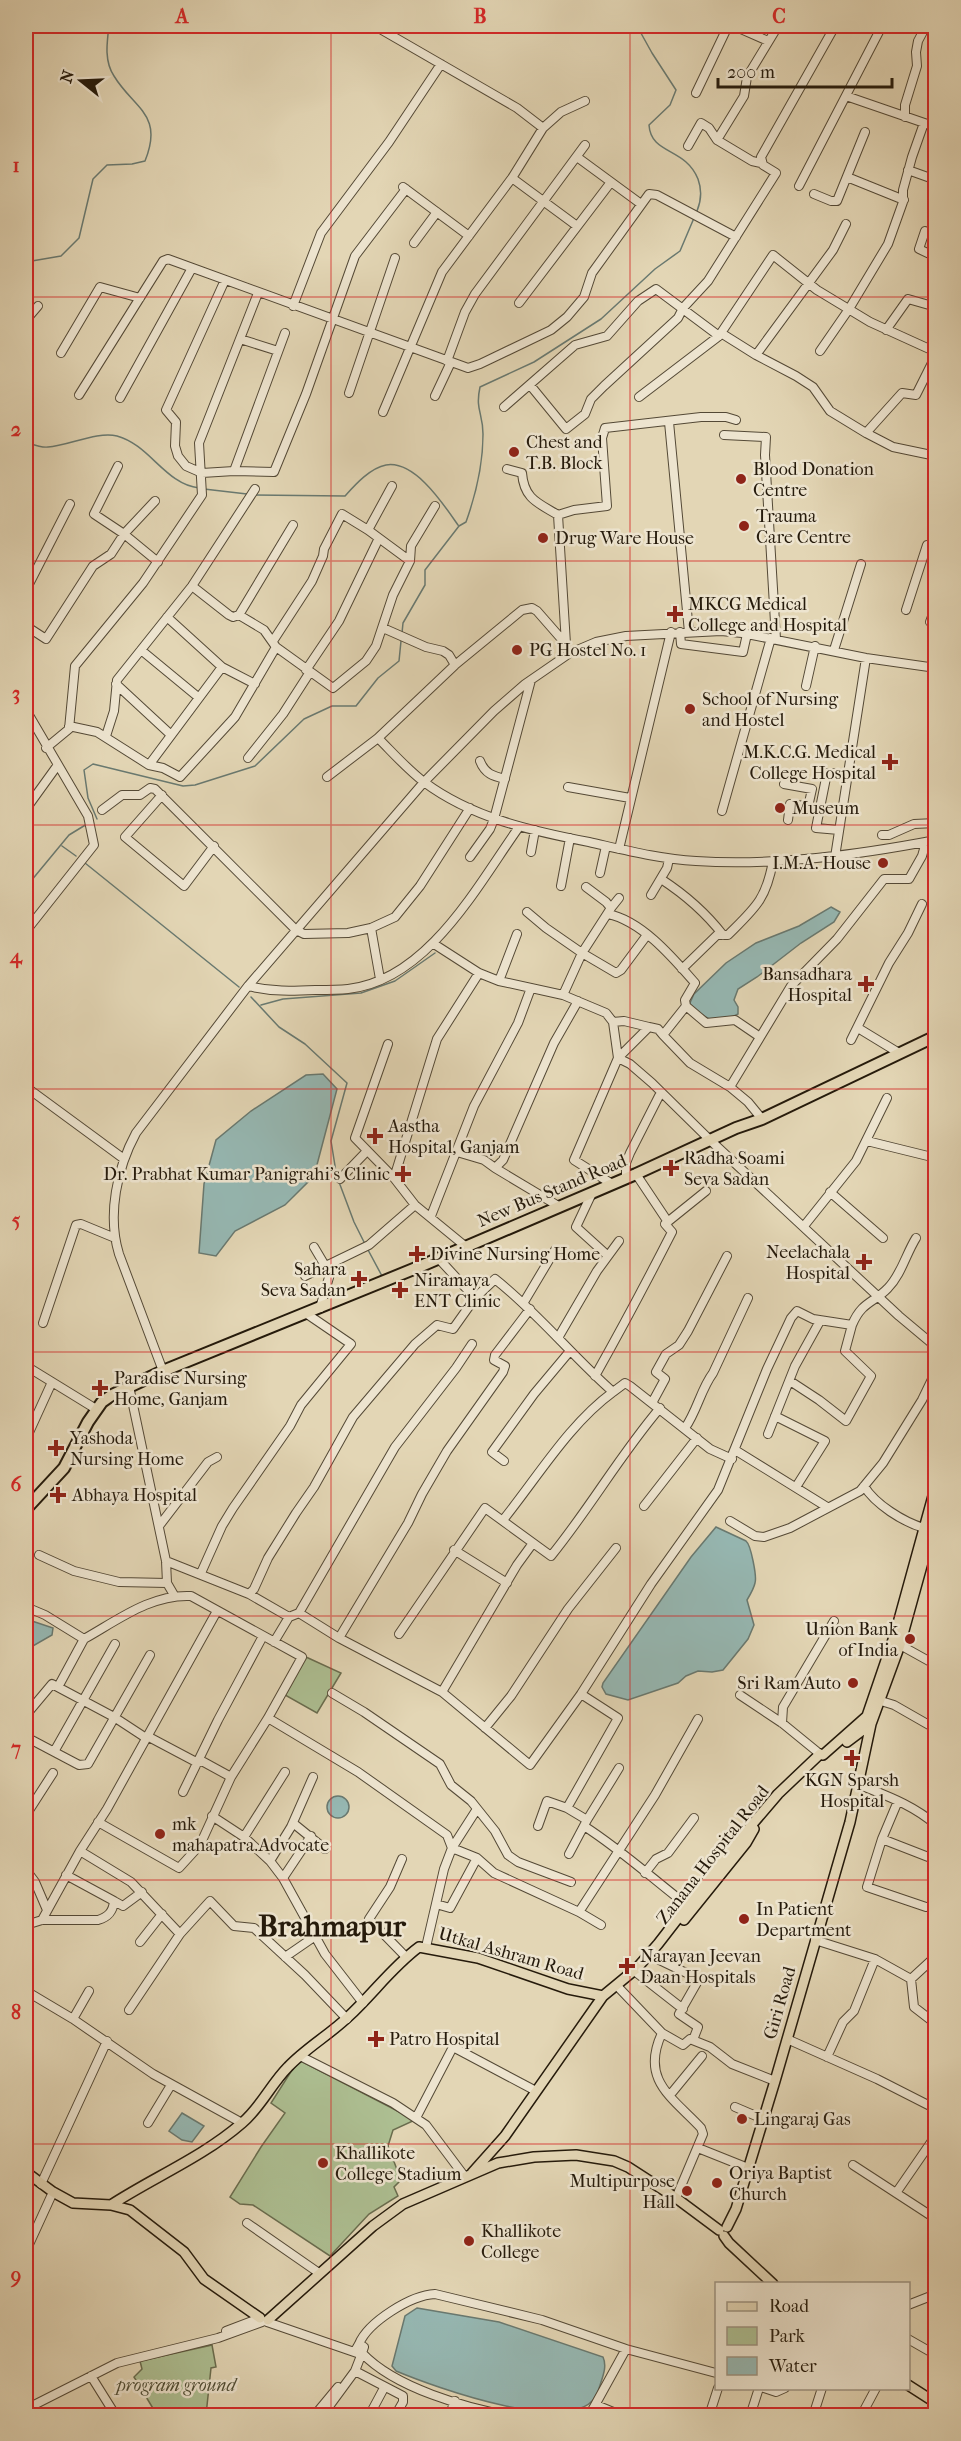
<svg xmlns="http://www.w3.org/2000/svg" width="961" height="2441" font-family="'IM FELL French Canon',serif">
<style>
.green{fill:#adbf92;stroke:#696c4e;stroke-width:1.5}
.water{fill:#96b8b3;stroke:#697970;stroke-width:1.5}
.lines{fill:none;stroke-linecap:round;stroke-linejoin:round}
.stream{stroke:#697970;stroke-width:1.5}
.minor-casing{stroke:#544936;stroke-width:10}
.major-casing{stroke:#251a0b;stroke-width:12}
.highway-casing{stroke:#251a0b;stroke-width:14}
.minor{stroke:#ede4cf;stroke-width:8}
.major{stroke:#e3d6b5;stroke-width:9}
.highway{stroke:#e3d6b5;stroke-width:10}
.grid{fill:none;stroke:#d62828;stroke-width:1.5;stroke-opacity:0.55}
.poi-dot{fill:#8f2418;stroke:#ede4cf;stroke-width:2}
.labels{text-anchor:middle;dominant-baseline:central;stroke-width:5;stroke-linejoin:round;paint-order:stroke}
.poi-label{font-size:18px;fill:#251a0b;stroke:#ede4cf;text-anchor:start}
.street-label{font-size:18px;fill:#251a0b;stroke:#ede4cf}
.park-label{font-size:18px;font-style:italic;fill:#4e4c34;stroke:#ede4cf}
.town-label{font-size:30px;font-weight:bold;fill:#251a0b;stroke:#ede4cf}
.neatline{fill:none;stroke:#d62828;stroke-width:2}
.grid-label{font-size:20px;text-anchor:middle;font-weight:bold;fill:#d62828}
</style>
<rect width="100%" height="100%" fill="#e3d6b5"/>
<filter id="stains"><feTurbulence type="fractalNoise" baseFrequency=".00333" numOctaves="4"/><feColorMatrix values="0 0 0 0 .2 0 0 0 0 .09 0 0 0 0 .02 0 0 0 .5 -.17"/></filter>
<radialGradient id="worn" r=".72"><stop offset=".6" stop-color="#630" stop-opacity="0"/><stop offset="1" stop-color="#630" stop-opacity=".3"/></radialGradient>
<path class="green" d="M306,1657L341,1673L317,1713L285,1695Z
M301,2061L415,2120L393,2130L388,2146L401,2180L394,2187L398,2196L369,2214L330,2256L253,2205L240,2204L230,2197L261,2147L285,2113L271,2103L292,2070Z
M212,2345L216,2367L211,2368L206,2415H157L134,2377L142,2369L140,2361Z"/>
<path class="water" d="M831,907L840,912L834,922L801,943L757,977L738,989L734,1000L738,1007V1014C715,1027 708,1020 689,1005L694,994L726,963L756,943L799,926Z
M323,1074L337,1089L314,1176L285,1205L235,1231L216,1256L199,1253L204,1184L216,1140L251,1111L306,1075Z
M716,1527L746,1541C751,1545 757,1577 755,1583C754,1588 750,1595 747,1600L754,1625L748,1639L723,1670L712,1672L698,1671L686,1676L678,1683L628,1700L606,1694L602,1687L603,1683L691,1557Z
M26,1619L53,1628L52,1635L26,1650Z
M327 1807a11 11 0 1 1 22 0a11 11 0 1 1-22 0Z
M182,2113L204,2126L192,2142L182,2140L169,2131Z
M417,2308L499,2322L603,2357C608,2368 601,2380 598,2392C580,2441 432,2386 396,2371L392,2366L405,2316Z"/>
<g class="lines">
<path class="stream" d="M637,26L652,53L676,90L670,105L649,125C651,155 685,147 698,179C702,190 702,199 697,211
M26,262L61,256L79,238L93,179L107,165L132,164L145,161C164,114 134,109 114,76C104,61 107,42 109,26
M26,442C32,444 41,448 48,447C68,446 97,431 117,436C150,445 165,484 199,488
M204,489L247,494
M254,495L345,496C355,485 370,468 386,465C415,460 444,505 458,525
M402,633L403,623L425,585V570L459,526L466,522C476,494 483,464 483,434C483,413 475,410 480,387L534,362L601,319L655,269L680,251L694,218
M97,819L88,798L84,770L93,764L183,786L195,785L255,766L304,719L332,706H356L378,678L399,661L401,641
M62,846L76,856
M85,863L239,987
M26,887L69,835L87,824
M251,997L279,1027L305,1044L347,1083L331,1141L337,1178
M261,1005L283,999L361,993L395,981L435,953
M339,1182L354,1222L365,1244
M367,1248L382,1276"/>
<g class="minor-casing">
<path id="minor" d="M375,26L517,108L543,128
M734,26L768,41
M696,93L728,26
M846,96L936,127
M905,117V105L917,66L916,52L918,41L926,26
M688,146L701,123L709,128L717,140
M577,157L641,204
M761,163L752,161L717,140L744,96L747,77L778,26
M908,170L936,180
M847,177L904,200
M512,178L577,226
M799,186L882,26
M403,187L469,236
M814,194L831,201H837L865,132
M925,231L919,249L936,257
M414,243L437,212
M225,280L166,410L176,422L175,446L178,456L186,466L202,473L234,471L274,472L306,394L355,256L406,189
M519,303L611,182
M293,306L321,233L389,142L441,64
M26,320L38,306
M886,330L908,299L936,307
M721,333L756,355L796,376L813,387L830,411L866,433L893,447L936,456
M240,339L278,351
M820,351L849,309L888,244L903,202V190L912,157L924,123
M61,353L100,287L140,298
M756,355L833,250L846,224
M447,361L465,312L475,294L585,145
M530,385L566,429L585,414L591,399L604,386L678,318L683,308L708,281L776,173L763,165L761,157L835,26
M349,393L395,258
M79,395L163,261L168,259L468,368L480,364L551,330L567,317L584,297L592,273L649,194L657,195L736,237
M435,396L451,362
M639,397L719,336L773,255L817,290L870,322L936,352
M120,398L192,268
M504,407L575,345L607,336L638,301L656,289L719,336
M383,412L442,272L512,178L543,128L561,112L585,101
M669,422L689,632
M866,433L902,393L916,395L936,355
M724,435L766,437L765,455L776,639
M118,466L94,514L124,534L158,562
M507,469L522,473C524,499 538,503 558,515L566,644
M234,471L285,333
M558,515L574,510L607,506L602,438L605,428L701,417H726L736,420
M368,530L392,486
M192,586L229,615L233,617L239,615L293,525
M26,590L70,504
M906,610L927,545L936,548
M239,615L264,630L276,647L333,688L366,661L376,646L393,595L410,561L411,546L435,506
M167,617L222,667L255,684
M930,622L936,606
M26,626L46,639L93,566L111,554L124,534L155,501
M383,628L426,647L443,651L449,655L455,665
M680,632L681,644L743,652L747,634
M273,641L312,581L323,556L324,549L342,514L368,530L410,561
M565,643L537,611L532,608L522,610L455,665L378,738C393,753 407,769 424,782C472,818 532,831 589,842C625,850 660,859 696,861C776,866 857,855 936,840
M141,650L198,697
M834,650L861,564
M306,670L339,621L379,538
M116,684L170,734
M806,686L815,646
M26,710L88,816L94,845L26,931
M69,726L97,732L149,765L163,768L180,777L235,717L276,647
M106,736L114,711L117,680L192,586L255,489
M46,748L69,729L75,666L143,583L202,495L199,443L258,293
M248,758L283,714L310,672
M480,761C485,774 493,776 505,779
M149,765L222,667
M327,777L378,738
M784,784L812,789L808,807
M568,787L630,798
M162,795L125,837L184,886L214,846
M26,809L57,766
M102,810L122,795H140L150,788L155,789L296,930L304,934L348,933L371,928L395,917L420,886L470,808
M722,811L771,638
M788,820L790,804L819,808
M839,830L816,828L827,773L849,774
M882,835H889L914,824L936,823
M619,849L671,632
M531,852L535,830
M470,857L490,829L494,819L531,680
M835,857L866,658
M600,873L606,846
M661,879C684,894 706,913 723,935
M561,886L570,838
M586,887L606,902L611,908L582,953L616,973L621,970L647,935
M651,895L667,868L669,859
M611,908L619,898
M527,912L546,928L582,953L563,995L606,1013L613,1022L618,1058L630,1064L652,1083L711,1141L899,1316L936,1347
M608,914C642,921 673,958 695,983L685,1000L686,1006
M371,928L380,979
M434,944L479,973L499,981L563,995
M682,969L717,935H728C755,908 766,900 773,861
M499,981L517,934
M248,986C271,992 293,991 316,990C327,990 338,990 348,989C428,980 477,886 519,827
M613,1022L624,1021L649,1027
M858,1028L899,1053
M663,1035L690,1063L730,1087
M851,1040L889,963L908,933L922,904
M388,1044L355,1138L394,1178L415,1205L465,1246
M26,1087L124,1159
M762,1119L748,1102L730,1087L791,986L837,939L884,879H909L922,856L926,842
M867,1141L936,1158
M457,1152L484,1160L495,1168
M636,1174L668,1222
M626,1177V1163L630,1153L659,1096L662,1093
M394,1178L437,1039L479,973
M340,1179L367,1151
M612,1184L574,1160L618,1058L649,1027L658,1029L663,1035L686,1006L706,1023L735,1020L760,1037
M830,1192L883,1238
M592,1193L576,1227L608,1256
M560,1207L495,1168L503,1160L554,1043L578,1001
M431,1216L474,1106L518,1023L531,988
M804,1226L856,1161L887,1098
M314,1247L330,1274L320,1308
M439,1259L475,1298L495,1279C538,1313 572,1356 613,1392L625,1383L630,1386L710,1449L732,1459
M305,1276L369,1245L415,1205
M524,1302L555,1250
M43,1323L76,1225L81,1224L115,1238
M558,1338L597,1271L619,1241
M26,1366L96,1409
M163,1371L119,1254C107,1215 117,1168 136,1133L248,986L424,782L494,711L525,684L570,653L596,642L626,636L721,631L742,633L866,658L936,668
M595,1376C622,1328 647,1281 672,1232L665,1224L706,1191
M790,1381L819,1400L846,1421L871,1376L845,1351L852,1325
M129,1386L166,1561L167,1583L174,1595
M652,1403L665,1379L656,1372L666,1354L679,1345L688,1331L727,1256
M775,1416L825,1441L796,1487
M685,1428C697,1411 701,1389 713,1373L748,1298
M768,1434L795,1366L820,1321
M26,1439L52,1382
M735,1450L827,1507
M504,1461L492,1452L534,1394L570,1351
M864,1486C875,1504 903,1522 924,1528
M644,1506L697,1438
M503,1520C537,1478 569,1424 613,1392
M730,1521L755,1536L764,1537L790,1528L860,1491L883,1463L922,1400L936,1371
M159,1526L208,1462L217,1457
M454,1550L507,1583
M39,1555L74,1571L119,1582L167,1583
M166,1561L249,1594L289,1617
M201,1573L222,1526L233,1508L290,1426L301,1405L351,1344L307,1314
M249,1594L254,1589L268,1558L296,1513L314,1487L353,1417L415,1344L437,1325L453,1329L475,1298
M26,1607L45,1615L84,1639C118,1620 151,1594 191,1596L302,1657L268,1718L358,1772L447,1835L452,1848L444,1869L426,1947
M299,1613L339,1638L442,1692L530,1765L581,1694L651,1584L718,1490L767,1369L791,1318L797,1311L813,1319L852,1325C862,1301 874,1303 888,1288C901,1275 906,1254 916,1238
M399,1634L485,1508L551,1556C590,1508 620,1455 660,1408
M339,1638L408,1523L422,1494L447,1451L503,1372L505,1366L494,1360L495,1355L530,1309
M274,1642L289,1617L299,1613L395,1447L456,1368L472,1344
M900,1645L936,1665
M58,1687L84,1639
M442,1692L517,1565L533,1543
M332,1693L364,1712L440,1764L451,1785L471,1801L495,1831L508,1855L518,1862L571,1882
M740,1695L782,1723L820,1754
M881,1701L894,1705L936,1729
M26,1715L52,1684L114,1717L146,1738
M782,1723L783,1707L834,1621
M485,1728L511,1696L568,1609L616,1548
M147,1736L198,1763
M26,1737L79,1765L88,1764L150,1655
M55,1750L115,1644
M200,1760L231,1777
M860,1785C887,1796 913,1805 936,1825
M183,1792L218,1720L263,1636
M898,1801L882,1839L867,1887L926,1907
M567,1808L618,1718L581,1694
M477,1809L452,1848L477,1858L494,1873L579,1912L601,1925
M26,1815L53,1773
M212,1816L244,1837L270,1861L283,1878L325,1954L363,2003
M98,1822L179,1868L200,1845L231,1777L268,1718
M293,1823L325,1849
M538,1826L547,1801L567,1808L587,1820
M584,1826C620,1849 653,1879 688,1906
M244,1837L285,1772
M882,1839L936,1860
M80,1851L131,1882L180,1934
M569,1854L587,1820L619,1768
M402,1859L390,1887L369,1919L406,1957
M270,1861L291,1827L313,1777
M26,1870L35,1882L47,1910
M645,1873L656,1859L668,1853L694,1818
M283,1878L311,1836
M114,1901L123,1906L142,1892
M436,1904L450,1908L477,1858
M579,1912L655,1795L698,1719
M42,1920L80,1851L107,1809L217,1611
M26,1925L42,1920H98C108,1917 113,1912 114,1901L66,1875
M815,1940L875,1959L911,1979L914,2007L936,2024
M140,1942L162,1914
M285,1957L314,1937
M653,1957L699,1979L679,2014L698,2027L693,2040
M637,1973L683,2009
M911,1979L936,1956
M619,1988L662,2033L683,2045L690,2039L710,2047L732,2064L775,2081
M26,1991L73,2019L153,2074L242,2123
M129,2010L180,1934L210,1901L234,1926L254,1928L305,1975L347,2019
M73,2019L89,1991
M662,2033C640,2080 672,2097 701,2128L703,2134L676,2198
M787,2039L877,2079L936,2109
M300,2056L393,2103L426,2125L465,2177
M827,2057L843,2022L854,2011L875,1959
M670,2095L702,2056
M735,2107L763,2119
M416,2118L453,2047L536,2091
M148,2123L171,2085
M698,2148L748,2168
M853,2165L936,2219
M41,2184L107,2041
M896,2193L936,2135
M247,2223L319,2273
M26,2251L53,2192
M908,2305L936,2294
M267,2322L357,2353H362L364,2347L359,2344L355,2351
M226,2331L260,2318
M908,2339L936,2355
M359,2344C368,2322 411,2295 435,2294L542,2320L626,2349L716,2373
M355,2371L403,2396V2402L395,2416
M91,2376L116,2416
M764,2388L776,2392L785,2388
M596,2405L623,2416
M26,2409L117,2363L218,2338L262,2322
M314,2416L338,2387
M322,2416L355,2371L362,2353C395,2388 466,2408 512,2416
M369,2416L384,2388
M449,2416L455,2401
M589,2416L626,2349
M709,2416L718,2388
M750,2416L759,2388
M813,2416L822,2388
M861,2416L876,2388"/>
</g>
<g class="major-casing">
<path id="major" d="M847,1742L871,1724
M684,1920L746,1843L754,1829
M26,2172L53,2192L73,2203L111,2205L130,2210L184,2252L204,2279L260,2318
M472,2173L505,2136L603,1996L637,1968L658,1944L737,1842L778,1794L820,1754L823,1755L867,1716L895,1634L936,1485
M111,2205C154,2177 203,2157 242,2123C261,2107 271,2084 288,2067C306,2048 329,2035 348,2017C373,1994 392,1967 419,1947L478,1958L568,1989L603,1996
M727,2227L736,2209L775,2081L850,1822L871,1724L900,1645L936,1515
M724,2236L729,2243L773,2284
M268,2320L373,2226L403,2204L498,2163L534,2157L576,2155L614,2161L628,2167L676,2198L719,2230
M908,2385L936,2403"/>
</g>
<g class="highway-casing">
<path id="highway" d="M26,1509L64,1468L88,1422L102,1402L112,1395L163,1371L421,1266L636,1174L736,1128L762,1119L936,1036"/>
</g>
<use href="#minor" class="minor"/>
<use href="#major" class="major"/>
<use href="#highway" class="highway"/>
</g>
<path class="grid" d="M331,26V2416M630,26V2416M26,297H936M26,561H936M26,825H936M26,1089H936M26,1352H936M26,1616H936M26,1880H936M26,2144H936"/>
<g class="poi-dot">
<circle cx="514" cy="452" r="6"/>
<circle cx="741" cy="479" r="6"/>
<circle cx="744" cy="526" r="6"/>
<circle cx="543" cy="538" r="6"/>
<path d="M672 605h6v6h6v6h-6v6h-6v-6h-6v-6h6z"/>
<circle cx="517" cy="650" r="6"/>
<circle cx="690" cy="709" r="6"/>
<path d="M887 753h6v6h6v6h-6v6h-6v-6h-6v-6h6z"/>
<circle cx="780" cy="808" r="6"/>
<circle cx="883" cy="863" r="6"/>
<path d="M863 975h6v6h6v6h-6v6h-6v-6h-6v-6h6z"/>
<path d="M372 1127h6v6h6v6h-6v6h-6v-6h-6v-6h6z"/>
<path d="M668 1159h6v6h6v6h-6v6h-6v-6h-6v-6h6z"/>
<path d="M400 1165h6v6h6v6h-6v6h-6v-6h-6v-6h6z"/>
<path d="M414 1245h6v6h6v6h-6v6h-6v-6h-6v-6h6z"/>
<path d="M861 1253h6v6h6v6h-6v6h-6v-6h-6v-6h6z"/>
<path d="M356 1270h6v6h6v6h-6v6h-6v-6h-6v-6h6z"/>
<path d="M397 1281h6v6h6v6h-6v6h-6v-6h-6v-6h6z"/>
<path d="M97 1379h6v6h6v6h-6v6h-6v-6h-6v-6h6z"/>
<path d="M53 1439h6v6h6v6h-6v6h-6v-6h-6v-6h6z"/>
<path d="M55 1486h6v6h6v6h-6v6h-6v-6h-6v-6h6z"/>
<circle cx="910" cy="1639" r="6"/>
<circle cx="853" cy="1683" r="6"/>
<path d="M849 1749h6v6h6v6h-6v6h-6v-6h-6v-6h6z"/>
<circle cx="160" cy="1834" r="6"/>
<circle cx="744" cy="1919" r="6"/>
<path d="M624 1957h6v6h6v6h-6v6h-6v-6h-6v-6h6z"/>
<path d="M373 2030h6v6h6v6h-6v6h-6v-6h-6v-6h6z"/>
<circle cx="742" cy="2119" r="6"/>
<circle cx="323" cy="2163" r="6"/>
<circle cx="717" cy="2183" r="6"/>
<circle cx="687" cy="2191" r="6"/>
<circle cx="469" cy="2241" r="6"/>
</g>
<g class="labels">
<g class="poi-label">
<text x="526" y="442">Chest and<tspan x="526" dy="21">T.B. Block</tspan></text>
<text x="753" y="469">Blood Donation<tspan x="753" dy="21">Centre</tspan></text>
<text x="756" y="516">Trauma<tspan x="756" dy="21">Care Centre</tspan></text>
<text x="555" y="538">Drug Ware House</text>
<text x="688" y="604">MKCG Medical<tspan x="688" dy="21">College and Hospital</tspan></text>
<text x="529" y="650">PG Hostel No. 1</text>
<text x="702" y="699">School of Nursing<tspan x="702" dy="21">and Hostel</tspan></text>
<text x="876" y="752" text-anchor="end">M.K.C.G. Medical<tspan x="876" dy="21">College Hospital</tspan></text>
<text x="792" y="808">Museum</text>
<text x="871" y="863" text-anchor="end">I.M.A. House</text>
<text x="852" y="974" text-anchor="end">Bansadhara<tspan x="852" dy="21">Hospital</tspan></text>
<text x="388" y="1126">Aastha<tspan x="388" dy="21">Hospital, Ganjam</tspan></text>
<text x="684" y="1158">Radha Soami<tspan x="684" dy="21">Seva Sadan</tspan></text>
<text x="390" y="1174" text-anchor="end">Dr. Prabhat Kumar Panigrahi's Clinic</text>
<text x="850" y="1252" text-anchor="end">Neelachala<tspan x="850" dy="21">Hospital</tspan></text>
<text x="430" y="1254">Divine Nursing Home</text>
<text x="346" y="1269" text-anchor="end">Sahara<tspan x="346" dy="21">Seva Sadan</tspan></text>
<text x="414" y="1280">Niramaya<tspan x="414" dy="21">ENT Clinic</tspan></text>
<text x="114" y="1378">Paradise Nursing<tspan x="114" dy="21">Home, Ganjam</tspan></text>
<text x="70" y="1438">Yashoda<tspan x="70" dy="21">Nursing Home</tspan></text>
<text x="72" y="1495">Abhaya Hospital</text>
<text x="898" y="1629" text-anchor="end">Union Bank<tspan x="898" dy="21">of India</tspan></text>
<text x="841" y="1683" text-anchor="end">Sri Ram Auto</text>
<text x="852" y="1780" text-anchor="middle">KGN Sparsh<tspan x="852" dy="21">Hospital</tspan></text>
<text x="172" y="1824">mk<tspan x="172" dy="21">mahapatra.Advocate</tspan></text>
<text x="756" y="1909">In Patient<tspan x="756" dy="21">Department</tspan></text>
<text x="640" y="1956">Narayan Jeevan<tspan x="640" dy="21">Daan Hospitals</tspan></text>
<text x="389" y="2039">Patro Hospital</text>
<text x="754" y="2119">Lingaraj Gas</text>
<text x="335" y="2153">Khallikote<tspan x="335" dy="21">College Stadium</tspan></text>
<text x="729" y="2173">Oriya Baptist<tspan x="729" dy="21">Church</tspan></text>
<text x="675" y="2181" text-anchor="end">Multipurpose<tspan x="675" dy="21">Hall</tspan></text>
<text x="481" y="2231">Khallikote<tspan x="481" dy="21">College</tspan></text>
</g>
<g class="street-label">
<text transform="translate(552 1191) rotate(-23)">New Bus Stand Road</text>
<text transform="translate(713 1855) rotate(-52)">Zanana Hospital Road</text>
<text transform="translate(511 1954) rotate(16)">Utkal Ashram Road</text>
<text transform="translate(780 2003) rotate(-74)">Giri Road</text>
</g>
<g class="park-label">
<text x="176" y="2385">program ground</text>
</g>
<g class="town-label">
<text x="332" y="1926">Brahmapur</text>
</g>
</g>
<rect width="961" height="2441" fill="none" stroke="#e3d6b5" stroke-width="66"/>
<rect x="715" y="2282" width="195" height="108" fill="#ede4cf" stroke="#9d9381" stroke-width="1.5"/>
<rect x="727" y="2302" width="30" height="9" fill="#e3d6b5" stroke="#9d9381" stroke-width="1.5"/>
<text x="769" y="2312" font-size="18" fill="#251a0b">Road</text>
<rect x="727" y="2327" width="30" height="18" fill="#adbf92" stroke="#9d9381" stroke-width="1.5"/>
<text x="769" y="2342" font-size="18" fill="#251a0b">Park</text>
<rect x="727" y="2357" width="30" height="18" fill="#96b8b3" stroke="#9d9381" stroke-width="1.5"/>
<text x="769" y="2372" font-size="18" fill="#251a0b">Water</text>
<g transform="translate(81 81) rotate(288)" stroke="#ede4cf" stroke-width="4.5" paint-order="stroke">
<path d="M0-4.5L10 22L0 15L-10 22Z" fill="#251a0b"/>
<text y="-9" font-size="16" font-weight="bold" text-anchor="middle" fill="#251a0b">N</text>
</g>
<path d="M718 78v9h174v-9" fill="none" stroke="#251a0b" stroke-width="3"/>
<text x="727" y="78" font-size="18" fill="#251a0b" stroke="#ede4cf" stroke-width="4.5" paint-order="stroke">200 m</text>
<rect x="33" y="33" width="895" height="2375" class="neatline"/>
<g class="grid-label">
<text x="182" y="23">A</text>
<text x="480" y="23">B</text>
<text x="779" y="23">C</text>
<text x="16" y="172">1</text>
<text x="16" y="436">2</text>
<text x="16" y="700">3</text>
<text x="16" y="963">4</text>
<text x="16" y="1227">5</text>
<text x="16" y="1491">6</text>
<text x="16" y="1755">7</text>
<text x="16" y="2019">8</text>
<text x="16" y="2283">9</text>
</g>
<rect width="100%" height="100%" filter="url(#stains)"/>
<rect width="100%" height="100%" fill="url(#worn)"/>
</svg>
